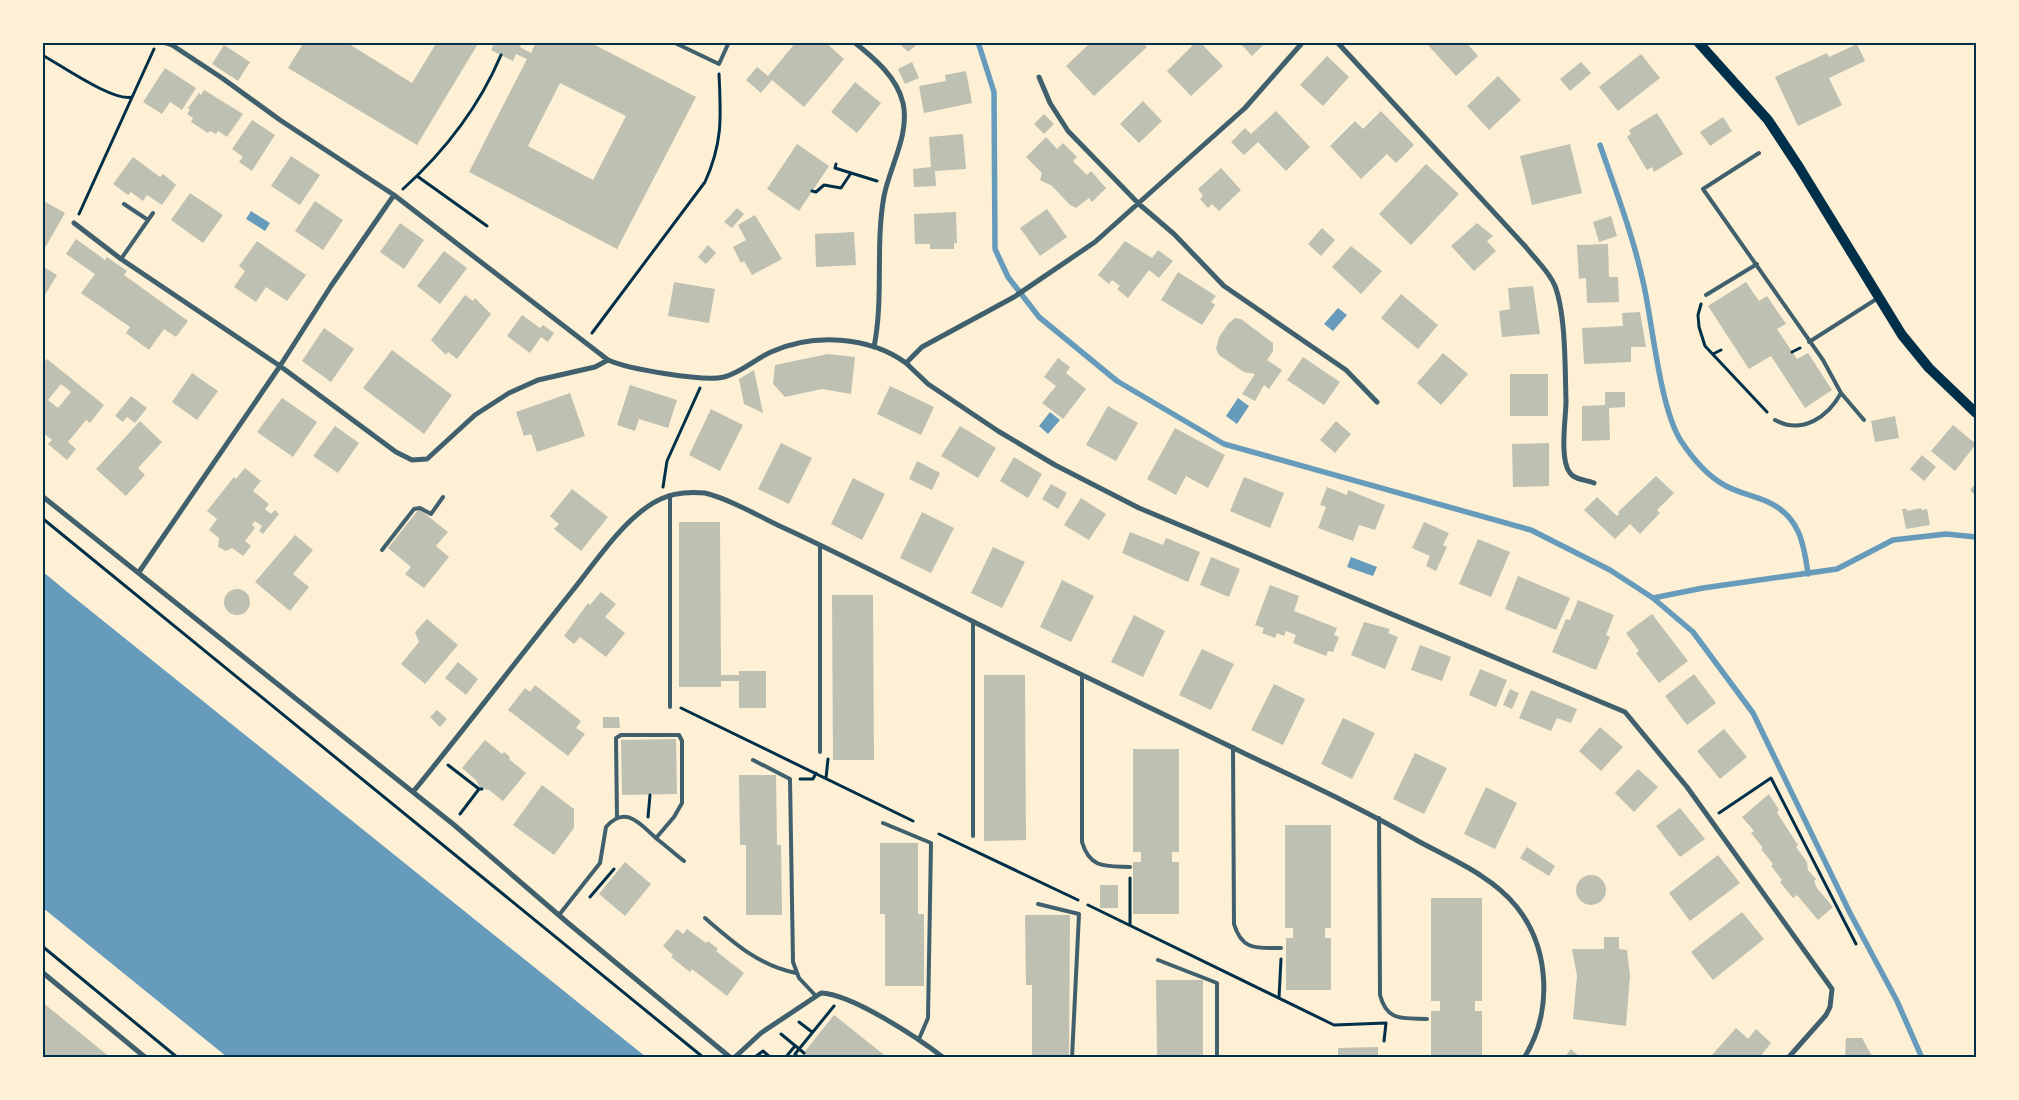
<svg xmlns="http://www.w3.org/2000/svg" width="2019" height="1100" font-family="'Fira Sans Condensed',sans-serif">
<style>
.water{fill:#669bbc}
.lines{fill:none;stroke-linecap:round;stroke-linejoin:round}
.stream{stroke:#669bbc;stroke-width:5.5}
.building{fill:#bec0b2;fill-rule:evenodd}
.path{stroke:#003049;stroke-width:3}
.service{stroke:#3f606c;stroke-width:4}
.minor{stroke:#3f606c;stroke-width:5}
.secondary{stroke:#003049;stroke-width:10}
.neatline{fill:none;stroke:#003049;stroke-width:2}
</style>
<rect width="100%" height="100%" fill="#fdf0d5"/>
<path class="water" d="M251,211L270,223L265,231L246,219Z
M1338,308L1347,315L1333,331L1324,324Z
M1238,398L1249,406L1237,424L1226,416Z
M1050,412L1060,420L1048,434L1039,426Z
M1351,557L1377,567L1373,576L1347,567Z
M42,571L71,595L646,1057H227L43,908Z"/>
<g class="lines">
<path class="stream" d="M978,42L994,92L995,249L1008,277L1039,317L1117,381L1224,444L1531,530L1610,570L1653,598L1693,632L1753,713L1850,913L1897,1001L1922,1058
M1600,145C1616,191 1634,238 1644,286C1653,327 1660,408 1681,441C1693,459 1707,476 1726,486C1739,493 1755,496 1768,502C1799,516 1804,543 1808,574
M1653,598L1703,588L1837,569L1893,540L1946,534L1976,537"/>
</g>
<path class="building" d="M304,42H350L349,44L412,83L437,42H479L417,145L288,68Z
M495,42H522L520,47L531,53L536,42H589L696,97L617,249L469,172L527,59L516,54L513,61L491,50ZM560,83L626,116L593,180L528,146Z
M796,42H825L844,59L804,107L772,80L761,93L746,80L757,67L768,76Z
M898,42H920L908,52Z
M1091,42H1142L1147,47L1094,96L1066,66Z
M1196,42H1200L1223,66L1191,96L1167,71Z
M1239,42H1266L1252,56Z
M1431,42H1466L1478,56L1456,76L1428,45Z
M1857,44L1865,61L1829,78L1842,105L1798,126L1775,77L1827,53L1829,57Z
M224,45L250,62L238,81L212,64Z
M1641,54L1660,78L1618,111L1599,87Z
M1327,56L1349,77L1323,106L1300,85Z
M912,62L919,78L905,84L898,69Z
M1581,62L1591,73L1570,91L1560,79Z
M165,68L196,88L182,110L170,102L162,114L143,102Z
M966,71L972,103L924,113L919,86L946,81L945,75Z
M1498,76L1521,100L1489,130L1467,106Z
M855,82L881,103L857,133L831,112Z
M204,90L243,114L227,137L218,131L216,134L210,131L208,133L191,122L193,118L187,114L190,110L188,108L199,93L201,95Z
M1143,101L1162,121L1139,143L1120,124Z
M1276,111L1310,147L1286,171L1258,142L1244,155L1231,142L1245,128L1251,134Z
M1381,111L1414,145L1396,163L1387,154L1361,179L1330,146L1355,121L1363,129Z
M1657,113L1683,154L1654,172L1652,167L1647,170L1627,137L1631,134L1629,130Z
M1044,114L1054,124L1044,134L1034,124Z
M1723,117L1732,131L1710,146L1700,132Z
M252,120L275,135L252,171L239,162L243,157L232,149Z
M963,134L966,169L935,171L936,186L914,187L913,169L931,167L929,137Z
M1046,137L1057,149L1063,143L1077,157L1073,161L1087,175L1091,171L1106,188L1092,202L1089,198L1076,208L1070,205L1052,186L1040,180L1042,173L1026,157Z
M797,144L829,166L799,211L767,189Z
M1570,144L1582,193L1532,205L1520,156Z
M291,156L320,175L300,205L271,186Z
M133,157L160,177L163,174L176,185L162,205L147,195L143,201L131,192L128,195L113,184Z
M1426,164L1459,194L1411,245L1379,214Z
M1221,168L1241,190L1219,211L1212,204L1208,208L1200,199L1203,196L1198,189Z
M190,193L223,215L203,243L171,220Z
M42,200L65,213L42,253Z
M315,201L343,220L323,250L295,231Z
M737,208L744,214L732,228L724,222Z
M1047,209L1067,237L1040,256L1020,228Z
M956,212L957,243H954V249H930V244H915L914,214Z
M755,215L782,259L752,275L744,261L741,263L733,247L746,240L738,225Z
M1611,216L1617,236L1599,242L1593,222Z
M400,223L424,240L404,269L380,252Z
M1477,223L1493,236L1487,241L1496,251L1474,271L1451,246Z
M1322,228L1335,240L1321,256L1308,244Z
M854,232L856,265L816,267L815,234Z
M76,239L105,260L107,257L127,271L124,275L188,321L176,337L164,329L149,350L126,333L130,327L81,293L95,274L66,254Z
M257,241L306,275L287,301L266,287L256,302L234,287L245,271L239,266Z
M1125,241L1152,258L1158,250L1173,261L1159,278L1149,270L1128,298L1117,289L1120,286L1112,280L1109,284L1098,275Z
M1608,244L1609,277H1618L1619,302L1587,303L1586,278L1579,279L1577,245Z
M708,245L716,253L706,264L698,257Z
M1351,246L1382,271L1361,294L1332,267Z
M444,251L467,268L440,304L417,286Z
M42,266L57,275L42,300Z
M1178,272L1216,296L1211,302L1215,305L1202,325L1161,300Z
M674,282L715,289L709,323L668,316Z
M1746,282L1759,301L1767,296L1786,324L1777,329L1797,359L1808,353L1832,390L1805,408L1771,356L1749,369L1708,306Z
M1533,286L1540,334L1502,337L1499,311L1510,309L1508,288Z
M1401,294L1438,325L1418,349L1381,318Z
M465,295L473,301L475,298L491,314L457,359L448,352L446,355L431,340Z
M1640,312L1646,347H1631V362L1584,364L1582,328L1623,326L1622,313Z
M522,315L540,328L543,325L554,333L548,342L541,337L530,353L507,336Z
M1235,318L1241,319L1273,343V351L1267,360L1282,370L1269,389L1264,385L1255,401L1242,394L1255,374L1244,372L1219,355L1216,349L1219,337L1228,324Z
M324,328L354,349L331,382L302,361Z
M392,350L452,395L424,434L363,388Z
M1443,353L1468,374L1441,405L1417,383Z
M828,354L855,357L851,394L822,389L785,397L773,384L775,365Z
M1303,357L1340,382L1324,405L1287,380Z
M1058,358L1070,367L1066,373L1086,389L1063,419L1042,403L1056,386L1044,377Z
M47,359L104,405L90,423L86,420L68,442L76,449L67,460L48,444L52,440L42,432V365ZM61,384L71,392L58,408L48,400Z
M754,370L763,413L744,404L739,379Z
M192,373L218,391L197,420L172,402Z
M1510,374H1548V416H1510Z
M630,385L677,400L668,428L639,419L635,431L617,425Z
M890,386L934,407L921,435L877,414Z
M1605,392H1625V407L1609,408L1610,440L1582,441V406L1605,405Z
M570,393L585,436L537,452L531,434L524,436L516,412Z
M131,396L147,408L135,423L127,417L123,422L115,416Z
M282,398L317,422L293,457L257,432Z
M1108,406L1138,423L1116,461L1086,445Z
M711,409L743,425L720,471L689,455Z
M1895,416L1899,438L1875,442L1871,421Z
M140,421L162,442L138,468L145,475L126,496L96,469Z
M1336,421L1351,434L1335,453L1320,440Z
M1953,425L1976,444L1955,471L1931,451Z
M335,426L359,443L338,473L313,456Z
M960,426L996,448L978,478L941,456Z
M1175,428L1225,455L1208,488L1186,476L1176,495L1147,479Z
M781,443L812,458L789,504L758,489Z
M1549,443V486L1513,487L1512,444Z
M1922,455L1936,467L1924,481L1910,469Z
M1014,457L1042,474L1028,498L1000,481Z
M917,461L940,473L932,490L909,479Z
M245,468L261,481L253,491L269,504L265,509L271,514L275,510L279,514L263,534L259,531L262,526L255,521L252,525L255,528L245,541L251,546L243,556L232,548L226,551L218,547L219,538L209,530L217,519L207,511L234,477L236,479Z
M1656,476L1674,493L1657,510L1660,513L1640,534L1630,524L1615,539L1584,510L1597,497L1617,516L1619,514L1618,512Z
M1244,477L1284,493L1270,528L1230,511Z
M853,478L885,494L862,540L831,524Z
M1976,483V496L1970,490Z
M1051,484L1067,493L1058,509L1042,499Z
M1327,487L1347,495L1348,490L1385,505L1375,530L1359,525L1353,541L1318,528L1326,507L1320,505Z
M572,489L608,517L581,551L554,529L559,524L550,516Z
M1081,498L1106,514L1089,540L1064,525Z
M1921,508L1922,510L1927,509L1930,525L1906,529L1902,509H1907V511Z
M419,509L448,532L436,546L449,557L424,588L405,574L411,567L388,548Z
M922,512L954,528L931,573L900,558Z
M679,522H720L721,675H739V671H766V708H739V681H721V687H679Z
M1424,522L1449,533L1443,545L1447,547L1436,571L1426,566L1430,556L1412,548Z
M1130,532L1163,545L1166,538L1200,552L1188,582L1122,553Z
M295,535L313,550L293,574L309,587L290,611L255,582Z
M1478,539L1510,552L1491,597L1459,584Z
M993,547L1025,562L1002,608L971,593Z
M1211,557L1240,569L1229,597L1200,585Z
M1518,576L1570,598L1556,630L1505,609Z
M1062,580L1094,596L1071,642L1040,627Z
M1270,585L1299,596L1294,611L1337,628L1334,635L1339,637L1333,652L1328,651L1326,656L1293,643L1296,635L1286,631L1284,636L1277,633L1275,638L1262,633L1264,628L1255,625Z
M224 602a13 13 0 1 1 26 0a13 13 0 1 1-26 0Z
M601,592L616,604L605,617L625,633L606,657L580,637L574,644L564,636L588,603L590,605Z
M832,595H873L874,760H833Z
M1578,600L1614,615L1606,635L1610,637L1596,670L1552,652L1566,619L1570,620Z
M1652,614L1688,661L1659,683L1636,653L1639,651L1626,633Z
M1134,615L1165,631L1143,677L1111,662Z
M427,619L458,645L425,684L401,664L419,642L415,632Z
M1364,622L1390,629L1388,633L1398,637L1385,669L1351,655Z
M1420,645L1451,657L1442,681L1411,670Z
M1202,649L1234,664L1211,710L1179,695Z
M458,662L478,679L466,695L445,678Z
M1480,669L1507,680L1496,707L1469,695Z
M1694,674L1716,703L1687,725L1665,696Z
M984,675H1025L1026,840L984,841Z
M1274,684L1305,699L1283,745L1251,730Z
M535,685L581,721L576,728L585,734L568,756L508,710L525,688L530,692Z
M1510,689L1519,693L1512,709L1503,705Z
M1531,690L1577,709L1571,723L1557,718L1551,731L1519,718Z
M437,710L447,719L440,727L430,717Z
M603,717H619L620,728H603Z
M1343,718L1375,733L1352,779L1321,764Z
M1600,727L1623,747L1601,771L1579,751Z
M1724,729L1747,757L1720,779L1697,751Z
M676,739L677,794L622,795L621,740Z
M485,740L502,754L504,752L510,757L509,759L526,773L503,801L489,790L480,788L476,780L462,768Z
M1133,749H1179V852H1172V862H1179V914H1133V862H1141V852H1133Z
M1415,753L1447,768L1424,814L1393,799Z
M1638,769L1658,787L1634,812L1615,793Z
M739,775H776L777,845H781L782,915H746V845H740Z
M542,785L574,809V828L554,855L513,825Z
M1486,787L1517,803L1495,849L1464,834Z
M1769,794L1779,810L1777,812L1781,819L1798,845L1796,847L1807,862L1808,870L1816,879L1814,881L1817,888L1833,907L1818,920L1797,895L1793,898L1780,882L1782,880L1771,866L1773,864L1761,849L1763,848L1751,833L1754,831L1742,817Z
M1680,808L1705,839L1680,857L1656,826Z
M1285,825H1331V928H1325V938H1331V990H1286V938H1293V928H1285Z
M880,843H918V914H924V986H885V914H880Z
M1527,847L1555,866L1549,876L1520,858Z
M1718,855L1740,883L1690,921L1669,893Z
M625,862L651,884L625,916L599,894Z
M1576 890a15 15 0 1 1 30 0a15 15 0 1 1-30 0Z
M1100,885H1118V908H1100Z
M1431,898H1482V1001H1475V1011H1482V1058H1431V1011H1440V1001H1431Z
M1742,912L1764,939L1713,980L1691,952Z
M1025,915H1070L1069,1056L1032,1057V985H1026Z
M677,929L683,934L687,929L706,943L708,941L718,949L716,951L744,973L727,996L692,969L690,972L671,957L673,955L663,946Z
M1604,937H1619V949L1627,950L1630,976L1626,1026L1573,1019L1577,976L1572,949H1604Z
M1156,980H1203V1058L1157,1056Z
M42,1002L111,1058H42Z
M834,1015L888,1058H805L802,1055Z
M1736,1028L1748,1039L1756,1029L1771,1043L1759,1058H1716L1712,1055Z
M1846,1038H1862L1873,1058H1845Z
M1378,1047V1058H1338V1048Z
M1571,1049L1581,1058H1564Z"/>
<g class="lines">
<path class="path" d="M42,55C61,65 113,102 132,97
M836,164L835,168L851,173
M417,176L487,226
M403,189C445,151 479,107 501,55
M812,191L816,192L824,185L841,188L851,173L877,181
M79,214L154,49
M1701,304L1698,315L1699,327L1705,346L1767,412
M592,333L705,182C723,142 721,117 719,74
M1792,352L1800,348
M1713,354L1721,350
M663,487L667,461L700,388
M42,518L704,1058
M681,708L913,821
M448,765L479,789
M826,778L828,759
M800,779H813L816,773
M1719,813L1771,778L1856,944
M460,814L479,789H482
M648,817L650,795
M939,834L1078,900
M1130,878V925
M590,897L614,869
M1088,905L1334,1025L1386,1023L1384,1041
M42,946L178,1058
M1279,998L1281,959
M799,1022L812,1032
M781,1034L804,1053
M755,1057L763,1051L771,1058
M785,1058L795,1046
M799,1058L795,1054L834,1006"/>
<path class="service" d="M673,42L719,64L729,42
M1759,153L1703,189L1823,360L1841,393C1828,417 1802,435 1775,420
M124,204L148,220
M121,259L153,213
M1706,295L1757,264
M1809,342L1878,298
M1841,393L1864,420
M670,495V707
M820,545V752
M382,550L414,509L420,508L431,514L443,497
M973,621V836
M1082,675V842C1090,869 1106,866 1130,867
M1233,747L1234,924C1242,951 1257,948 1281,948
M753,760L790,779L793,962L799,978L815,995
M617,818L616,738L621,735H679L682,741V803L674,817L656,838
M1379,818L1380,995C1387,1022 1403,1018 1427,1019
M883,823L931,843L928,1018L919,1039
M1038,904L1079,914L1072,1058
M559,915L600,863L606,827C626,804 641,825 657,839C666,846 675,854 684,861
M705,918C733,942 759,966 796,973
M1158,960L1217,983V1058"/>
<path class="minor" d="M163,42L172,45L222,78L280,120L394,195L608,360C628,369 704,382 724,377C742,372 755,359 771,352C813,333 869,336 906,363L922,347L1014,297L1095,242L1245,108L1303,42
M854,42C874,58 897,77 903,103C910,134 890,166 884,196C875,246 884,297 874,347
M1337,42L1525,246C1535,259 1549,271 1555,286C1566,315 1565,370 1566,401C1566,418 1559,459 1570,473C1575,480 1587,480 1594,483
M1039,77L1050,103L1068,131L1139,204L1174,234L1224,286L1346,370L1377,402
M74,223L121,259L280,366L396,452L412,460L427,459L475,415L509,393L538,380L595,367L608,360
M906,363L928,384L998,431L1055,465L1139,508L1625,712L1687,787L1832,989L1830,1007L1826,1015L1788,1058
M42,496L453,824L568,923L731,1058
M139,572L280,366L331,286L394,195
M413,792C466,727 517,660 569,595C592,567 618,527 647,507C665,494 683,491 705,493C732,500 758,516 784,528C847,557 910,590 972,621C1066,668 1160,712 1254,758C1309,784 1365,810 1418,841C1451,859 1492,876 1516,906C1550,948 1553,1012 1524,1058
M42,972L146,1058
M734,1058L761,1033L821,993C852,994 918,1038 944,1058"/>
<path class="secondary" d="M1698,42L1768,120L1799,167L1902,335L1929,368L1976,413"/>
</g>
<rect width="2019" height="1100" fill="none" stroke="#fdf0d5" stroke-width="88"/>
<rect x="44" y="44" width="1931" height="1012" class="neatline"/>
</svg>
